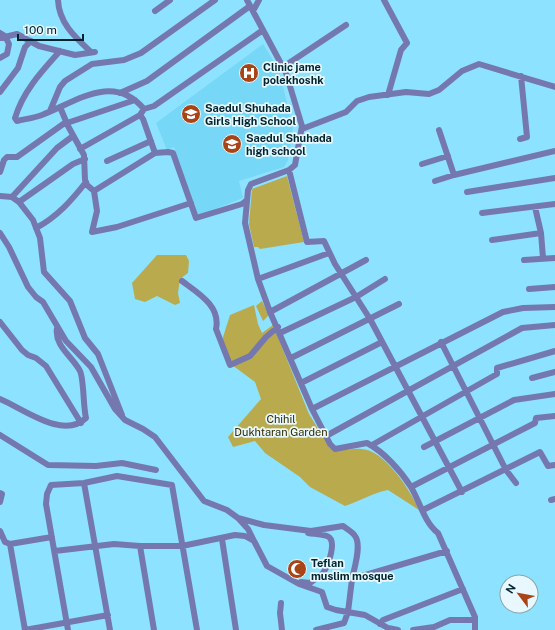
<svg xmlns="http://www.w3.org/2000/svg" width="555" height="630" font-family="'Public Sans',sans-serif">
<style>
.built{fill:#76d7f6}
.green{fill:#b9ab4d}
.lines{fill:none;stroke-linecap:round;stroke-linejoin:round}
.minor{stroke:#7578af;stroke-width:6}
.labels{text-anchor:middle;dominant-baseline:central;stroke-width:3.5;stroke-linejoin:round;paint-order:stroke}
.poi-label{font-size:11px;font-weight:bold;fill:#00252f;stroke:#e8f8fe;text-anchor:start}
.park-label{font-size:11px;fill:#322c00;stroke:#e8f8fe}
</style>
<rect width="100%" height="100%" fill="#8de2ff"/>
<path class="built" d="M263,44L279,70L293,128L288,160L284,167L239,181L243,198L197,216L174,147L167,150L156,123Z"/>
<path class="green" d="M287,176L304,242L260,249L258,247H254L249,224L252,189Z
M157,255H186L189,261L188,273L180,279L178,293L180,303L175,305L157,296L145,302L135,299L132,283Z
M262,301L269,315L263,321L256,306Z
M254,305L258,324L262,333L273,325L309,414L330,448C340,453 350,448 361,449C384,449 411,491 419,510L388,490C373,493 360,501 345,506L310,487L300,477L265,453L255,441L233,447L228,437L261,399L255,382L232,365L223,345V337L230,315Z"/>
<g class="lines">
<path class="minor" d="M58,0C59,23 75,37 91,52
M247,0L286,73L302,126L295,165L289,170L251,184L248,190L245,223L258,279L270,312L312,409L330,444L335,449L367,443C384,452 401,471 411,487C420,502 424,522 438,533L475,617V630
M384,0L407,43L401,50L388,95
M155,11L170,0
M253,11L259,0
M0,33L5,36L9,44L7,54L0,58
M0,38L17,34L39,46L75,55L95,52
M60,51C42,71 23,91 15,118L17,121C25,119 34,118 42,115C76,102 113,72 144,109L154,106L263,30
M283,67L346,25
M0,92L18,68L25,47L31,41
M120,93L147,81L250,6
M60,107L68,126L84,155L85,180L87,185L94,191L97,211L92,232L117,227L191,203
M144,109L140,115L143,119L155,153L168,152L173,153L196,218L242,204L247,200
M50,111L60,87L65,81L92,64L124,60L141,53L215,0
M67,123L135,100
M302,129L346,112L357,101L369,97L406,92L429,94L439,90L462,71L479,64L555,87
M439,130L454,175
M520,139L527,137L521,76
M80,149L140,115
M107,161L151,141
M422,164L448,156
M289,170L307,242L324,241L335,264L370,319L462,492
M0,172L4,160L7,157H17L66,122
M435,181L454,175L555,151
M94,191L155,153
M467,192L555,178
M0,196L12,197L19,202L33,220L40,238L44,272L70,301L85,338L98,354L122,415
M12,197L57,148L73,136
M19,202L73,164L85,159
M535,207L541,233L543,258
M482,213L555,204
M36,228C57,217 72,200 86,182
M0,233L9,247L28,287L36,297L43,302L66,341L91,367L115,409L125,420L143,429L155,437L204,501L227,510L238,518L248,529L254,541
M492,240L541,233
M524,260L555,258
M258,279L329,253
M182,281C198,293 221,306 216,329L230,365L250,356L266,337L278,327
M529,289L555,287
M270,312L366,260
M0,322L22,350L28,355L36,358L46,366L81,423
M280,333L356,297L385,279
M441,342L506,470L516,483
M291,358L399,304
M532,378L555,372
M301,383L382,342
M0,399C24,409 63,440 86,418C83,406 84,379 80,371C73,357 54,346 57,328
M312,409L503,312L523,308L555,307
M0,435L48,465L96,466L122,463L156,470
M326,436L522,328L555,325
M372,445L497,374V368L555,351
M424,447L514,400L555,394
M84,483L110,630
M411,487L535,423L536,418L555,416
M0,493L2,494L0,502
M551,500L555,499
M423,510L540,452L548,466L555,465
M238,518L264,525L311,531L343,526C347,529 353,532 355,536C362,545 354,569 352,579
M0,531L5,542L10,544L52,537
M222,539L236,630
M10,544L25,630
M140,546L154,630
M55,551L114,544L140,546H182L235,535L245,536L254,541L267,566L299,584L322,592L327,607L336,610L365,615L388,628L398,630
M301,582L310,583C314,580 319,577 323,573C328,566 338,540 327,536C321,534 314,534 308,533
M281,603L280,613L282,630
M380,624L383,620L463,589
M25,630L108,615
M68,630L46,504L47,494L51,485L84,483L117,476L172,485L197,630
M316,630L344,623L348,612L352,579L447,551
M413,630L434,627L450,620H475"/>
</g>
<defs>
<g id="hospital-disc" transform="scale(1)"><circle r="9.5" fill="#a94417" stroke="#e8f8fe"/><path d="M-5-5h3v3.5h4V-5h3V5h-3V1.5h-4V5h-3Z" fill="#fff"/></g>
<g id="school-disc" transform="scale(1)"><circle r="9.5" fill="#a94417" stroke="#e8f8fe"/><path d="M0-5L7-2L0 1L-7-2ZM-4 1L0 2.5L4 1V4Q0 6-4 4Z" fill="#fff"/></g>
<g id="mosque-disc" transform="scale(1)"><circle r="9.5" fill="#a94417" stroke="#e8f8fe"/><path d="M3.5-4.9A6 6 0 1 0 3.5 4.9A5 5 0 1 1 3.5-4.9Z" fill="#fff"/></g>
</defs>
<g fill-rule="evenodd">
<use href="#hospital-disc" x="249" y="73"/>
<use href="#school-disc" x="191" y="114"/>
<use href="#school-disc" x="232" y="144"/>
<use href="#mosque-disc" x="297" y="569"/>
</g>
<g class="labels">
<g class="poi-label">
<text x="263" y="67">Clinic jame<tspan x="263" dy="13">polekhoshk</tspan></text>
<text x="205" y="108">Saedul Shuhada<tspan x="205" dy="13">Girls High School</tspan></text>
<text x="246" y="138">Saedul Shuhada<tspan x="246" dy="13">high school</tspan></text>
<text x="311" y="563">Teflan<tspan x="311" dy="13">muslim mosque</tspan></text>
</g>
<g class="park-label">
<text x="281" y="419">Chihil<tspan x="281" dy="13">Dukhtaran Garden</tspan></text>
</g>
</g>
<g transform="translate(519 594) rotate(302)"><circle r="19" fill="#e8f8fe" stroke="#8ba4ab"/>
<path d="M0-3L7 15L0 10L-7 15Z" fill="#a94417"/>
<text y="-6" font-size="11" font-weight="bold" text-anchor="middle" fill="#00252f">N</text>
</g>
<path d="M18 34v6h65v-6" fill="none" stroke="#00252f" stroke-width="2"/>
<text x="24" y="34" font-size="12" fill="#00252f" stroke="#e8f8fe" stroke-width="3" paint-order="stroke">100 m</text>
</svg>
